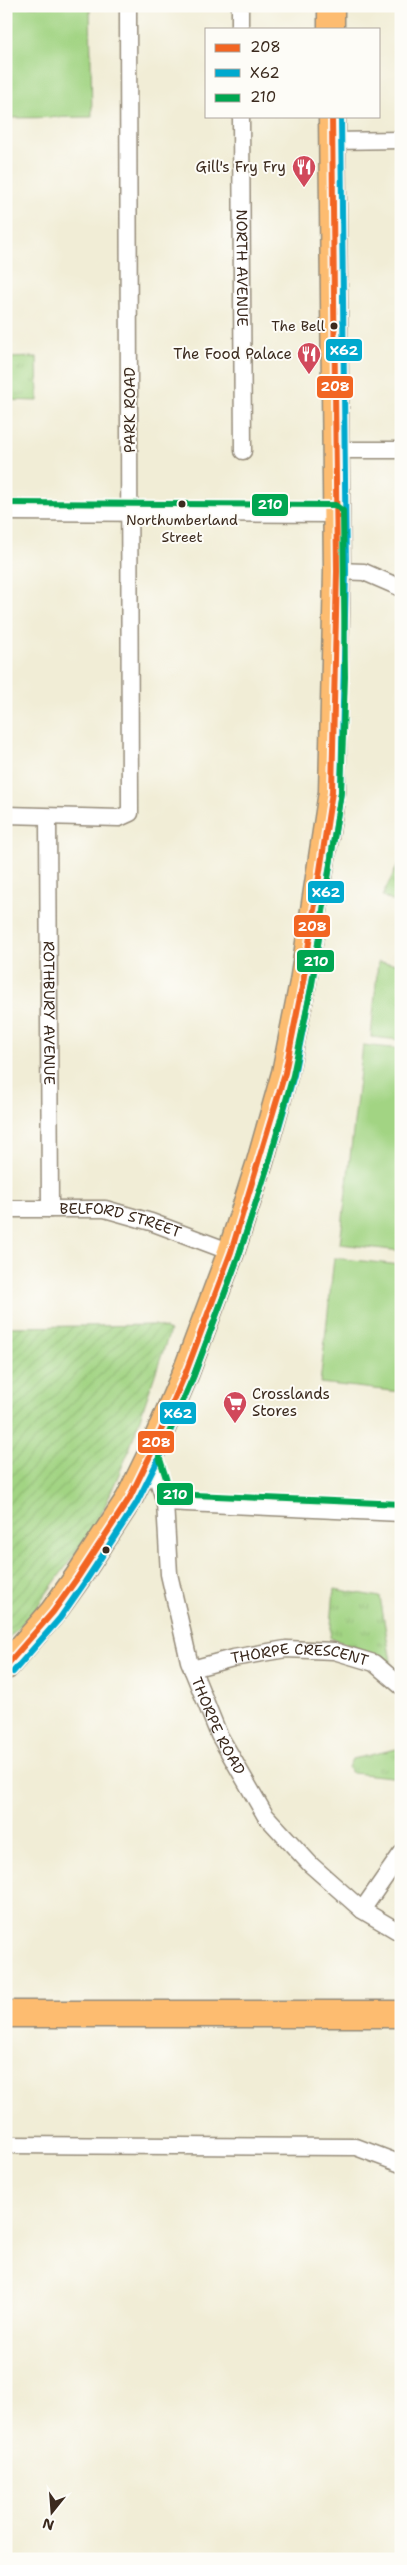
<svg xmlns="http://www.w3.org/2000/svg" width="407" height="2565" font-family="'Shantell Sans',sans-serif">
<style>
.grass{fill:url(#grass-tufts);stroke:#6e7f50}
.garden{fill:url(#garden-furrows);stroke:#6e7f50}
.pitch{fill:#a2d483;stroke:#6e7f50}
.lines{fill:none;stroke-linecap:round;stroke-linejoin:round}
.street-casing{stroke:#968c7a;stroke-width:19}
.primary-casing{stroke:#968c7a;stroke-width:29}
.street{stroke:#fff;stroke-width:16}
.primary{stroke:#fdbc70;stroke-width:26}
.bus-1-casing{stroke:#fdfcf7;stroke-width:10}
.bus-2-casing{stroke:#fdfcf7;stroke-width:10}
.bus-3-casing{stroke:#fdfcf7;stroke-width:10}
.bus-1{stroke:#f26522;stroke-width:6}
.bus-2{stroke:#00a9ce;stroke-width:6}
.bus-3{stroke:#00a651;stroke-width:6}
.bus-dot{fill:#3b2a1e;stroke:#fdfcf7;stroke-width:2}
.labels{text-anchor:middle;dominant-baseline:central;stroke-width:4;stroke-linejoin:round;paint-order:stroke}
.bus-label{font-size:14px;fill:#3b2a1e;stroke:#fdfcf7;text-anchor:end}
.poi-label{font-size:15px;fill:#3b2a1e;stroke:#fdfcf7;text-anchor:end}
.street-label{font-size:15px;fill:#3b2a1e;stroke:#fdfcf7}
.line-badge{stroke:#fdfcf7;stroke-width:2}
.badge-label{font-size:14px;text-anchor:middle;font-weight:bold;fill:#fff}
</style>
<defs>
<pattern id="grass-tufts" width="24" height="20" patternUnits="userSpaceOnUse" patternTransform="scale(1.25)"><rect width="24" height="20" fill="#a2d483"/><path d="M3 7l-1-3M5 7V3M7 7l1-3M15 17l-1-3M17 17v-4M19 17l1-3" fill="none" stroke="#8cb671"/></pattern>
<pattern id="garden-furrows" width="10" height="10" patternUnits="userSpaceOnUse" patternTransform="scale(1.25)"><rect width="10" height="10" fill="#a2d483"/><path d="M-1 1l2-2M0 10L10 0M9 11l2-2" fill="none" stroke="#8cb671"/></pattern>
</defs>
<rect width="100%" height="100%" fill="#fdfcf7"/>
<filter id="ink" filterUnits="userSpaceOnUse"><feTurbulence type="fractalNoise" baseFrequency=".02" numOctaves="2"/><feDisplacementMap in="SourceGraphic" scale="10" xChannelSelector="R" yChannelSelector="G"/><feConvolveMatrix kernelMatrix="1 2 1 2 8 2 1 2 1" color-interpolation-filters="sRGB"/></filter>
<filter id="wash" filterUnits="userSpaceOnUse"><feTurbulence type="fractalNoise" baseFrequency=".0096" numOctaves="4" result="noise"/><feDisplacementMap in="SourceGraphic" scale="20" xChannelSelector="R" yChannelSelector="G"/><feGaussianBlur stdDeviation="1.12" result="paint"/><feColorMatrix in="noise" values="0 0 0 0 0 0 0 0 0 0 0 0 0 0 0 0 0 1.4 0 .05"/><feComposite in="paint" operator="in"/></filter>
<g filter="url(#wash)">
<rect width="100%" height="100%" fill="#f1edd6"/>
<path class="grass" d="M37,357L38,401L6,400V358Z
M399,863L401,864V905L382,896Z
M334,1589L380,1597L392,1667L360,1649L330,1638Z
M401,1748V1778L352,1773L348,1767L352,1759Z"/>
<path class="garden" d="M155,1325L170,1331L128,1453L98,1522L36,1608L6,1641V1327Z"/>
<path class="pitch" d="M6,6H90L92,117L6,118Z
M378,962L401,964V1040L371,1037Z
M363,1045L401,1049V1251L340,1244Z
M334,1258L401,1265V1392L320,1383Z"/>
</g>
<g filter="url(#ink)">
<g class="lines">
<g class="street-casing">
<g id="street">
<path d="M240,6V29"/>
<path id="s1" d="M241,116L243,451"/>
<path d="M332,141L401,140"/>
<path d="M335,450H401"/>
<path d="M6,512L335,514"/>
<path d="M337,571L364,572L401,588"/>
<path d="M6,815L119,818L130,813L128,6"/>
<path id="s2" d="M48,818L50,1209"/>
<path id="s3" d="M6,1209H105L151,1222L231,1252"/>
<path id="s4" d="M150,1456L165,1502L169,1574L189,1661L219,1735L265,1815L311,1865L362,1910L401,1933"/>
<path d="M165,1502L401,1513"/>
<path id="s5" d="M192,1669L233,1658L286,1649L334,1651L374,1663L401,1686"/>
<path d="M362,1910L401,1854"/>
<path d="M6,2145L356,2147L401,2164"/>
</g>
</g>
<g class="primary-casing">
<path id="primary" d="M331,6V29
M6,1666L53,1612L78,1577L129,1499L150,1456L186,1372L231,1252L260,1162L285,1073L303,982L332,792L337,571L332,116
M6,2014H401"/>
</g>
<use href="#street" class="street"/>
<use href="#primary" class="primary"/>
<g class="bus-1-casing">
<path id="bus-1" d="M6,1666L53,1612L78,1577L129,1499L150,1456L186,1372L231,1252L285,1073L303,982L332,792L337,571L332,116"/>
</g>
<g class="bus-2-casing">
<path id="bus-2" d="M13,1672L60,1618L85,1582L136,1504L158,1460L194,1375L239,1255L268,1165L294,1075L312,983L341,792L346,571L341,116"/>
</g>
<g class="bus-3-casing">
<path id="bus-3" d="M6,503L335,505L343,511L345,677L341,792L312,984L293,1075L268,1165L239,1255L194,1375L159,1456L171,1494L401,1504"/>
</g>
<use href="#bus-1" class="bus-1"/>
<use href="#bus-2" class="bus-2"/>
<use href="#bus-3" class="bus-3"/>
</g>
</g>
<defs>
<g id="restaurant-pin" transform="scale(1.25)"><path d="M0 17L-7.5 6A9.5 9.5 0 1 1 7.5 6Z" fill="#d1495b" stroke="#fdfcf7"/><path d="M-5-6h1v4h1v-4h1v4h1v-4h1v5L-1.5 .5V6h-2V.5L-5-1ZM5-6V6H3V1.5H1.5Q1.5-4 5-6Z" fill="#fff"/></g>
<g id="supermarket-pin" transform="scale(1.25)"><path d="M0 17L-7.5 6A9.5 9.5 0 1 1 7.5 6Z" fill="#d1495b" stroke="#fdfcf7"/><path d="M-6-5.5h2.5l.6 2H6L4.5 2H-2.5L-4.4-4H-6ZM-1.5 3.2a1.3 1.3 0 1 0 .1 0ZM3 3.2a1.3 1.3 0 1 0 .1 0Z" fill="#fff"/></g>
</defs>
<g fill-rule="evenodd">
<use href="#restaurant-pin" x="304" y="167"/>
<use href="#restaurant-pin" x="309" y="354"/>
<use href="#supermarket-pin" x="235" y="1403"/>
</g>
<g class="bus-dot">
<circle cx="334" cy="326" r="4.5"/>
<circle cx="182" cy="504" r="4.5"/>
<circle cx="106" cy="1550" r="4.5"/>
</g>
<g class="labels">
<g class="bus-label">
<text x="325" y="326">The Bell</text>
<text x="182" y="520" text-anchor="middle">Northumberland<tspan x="182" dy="17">Street</tspan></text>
</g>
<g class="poi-label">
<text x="286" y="167">Gill's Fry Fry</text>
<text x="292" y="354">The Food Palace</text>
<text x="252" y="1394" text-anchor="start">Crosslands<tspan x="252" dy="17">Stores</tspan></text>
</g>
<g class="street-label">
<text stroke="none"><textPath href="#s1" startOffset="152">NORTH AVENUE</textPath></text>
<text transform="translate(130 410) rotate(-90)">PARK ROAD</text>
<text stroke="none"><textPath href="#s2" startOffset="195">ROTHBURY AVENUE</textPath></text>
<text stroke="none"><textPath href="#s3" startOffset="116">BELFORD STREET</textPath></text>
<text stroke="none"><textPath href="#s5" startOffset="110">THORPE CRESCENT</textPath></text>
<text stroke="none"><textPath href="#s4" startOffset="281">THORPE ROAD</textPath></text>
</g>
</g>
<g class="line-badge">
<rect x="325" y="338" width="38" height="24" rx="5" fill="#00a9ce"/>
<rect x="316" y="375" width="38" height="24" rx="5" fill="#f26522"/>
<rect x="251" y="493" width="38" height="24" rx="5" fill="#00a651"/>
<rect x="307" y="880" width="38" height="24" rx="5" fill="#00a9ce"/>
<rect x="293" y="914" width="38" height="24" rx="5" fill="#f26522"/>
<rect x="296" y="949" width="39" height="24" rx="5" fill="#00a651"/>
<rect x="159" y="1401" width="38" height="24" rx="5" fill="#00a9ce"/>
<rect x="137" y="1430" width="38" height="24" rx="5" fill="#f26522"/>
<rect x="156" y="1482" width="38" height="24" rx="5" fill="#00a651"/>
</g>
<g class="badge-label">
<text x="344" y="355">X62</text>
<text x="335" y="391">208</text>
<text x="270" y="509">210</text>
<text x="326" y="897">X62</text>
<text x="312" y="931">208</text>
<text x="316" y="966">210</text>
<text x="178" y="1418">X62</text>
<text x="156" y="1447">208</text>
<text x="175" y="1499">210</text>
</g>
<rect width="407" height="2565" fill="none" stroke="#fdfcf7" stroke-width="25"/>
<rect x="205" y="28" width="175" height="90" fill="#fdfcf7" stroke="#afa8a0"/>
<rect x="215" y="44" width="25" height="8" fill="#f26522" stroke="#afa8a0"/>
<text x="250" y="52" font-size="15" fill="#3b2a1e">208</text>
<rect x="215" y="69" width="25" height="8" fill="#00a9ce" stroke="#afa8a0"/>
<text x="250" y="78" font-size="15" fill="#3b2a1e">X62</text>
<rect x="215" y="94" width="25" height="8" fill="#00a651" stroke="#afa8a0"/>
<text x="250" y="102" font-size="15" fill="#3b2a1e">210</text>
<g transform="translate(52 2512) rotate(197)" stroke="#fdfcf7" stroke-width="4" paint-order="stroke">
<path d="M0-4L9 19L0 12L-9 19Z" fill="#3b2a1e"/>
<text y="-8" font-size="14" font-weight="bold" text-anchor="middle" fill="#3b2a1e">N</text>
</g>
</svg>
